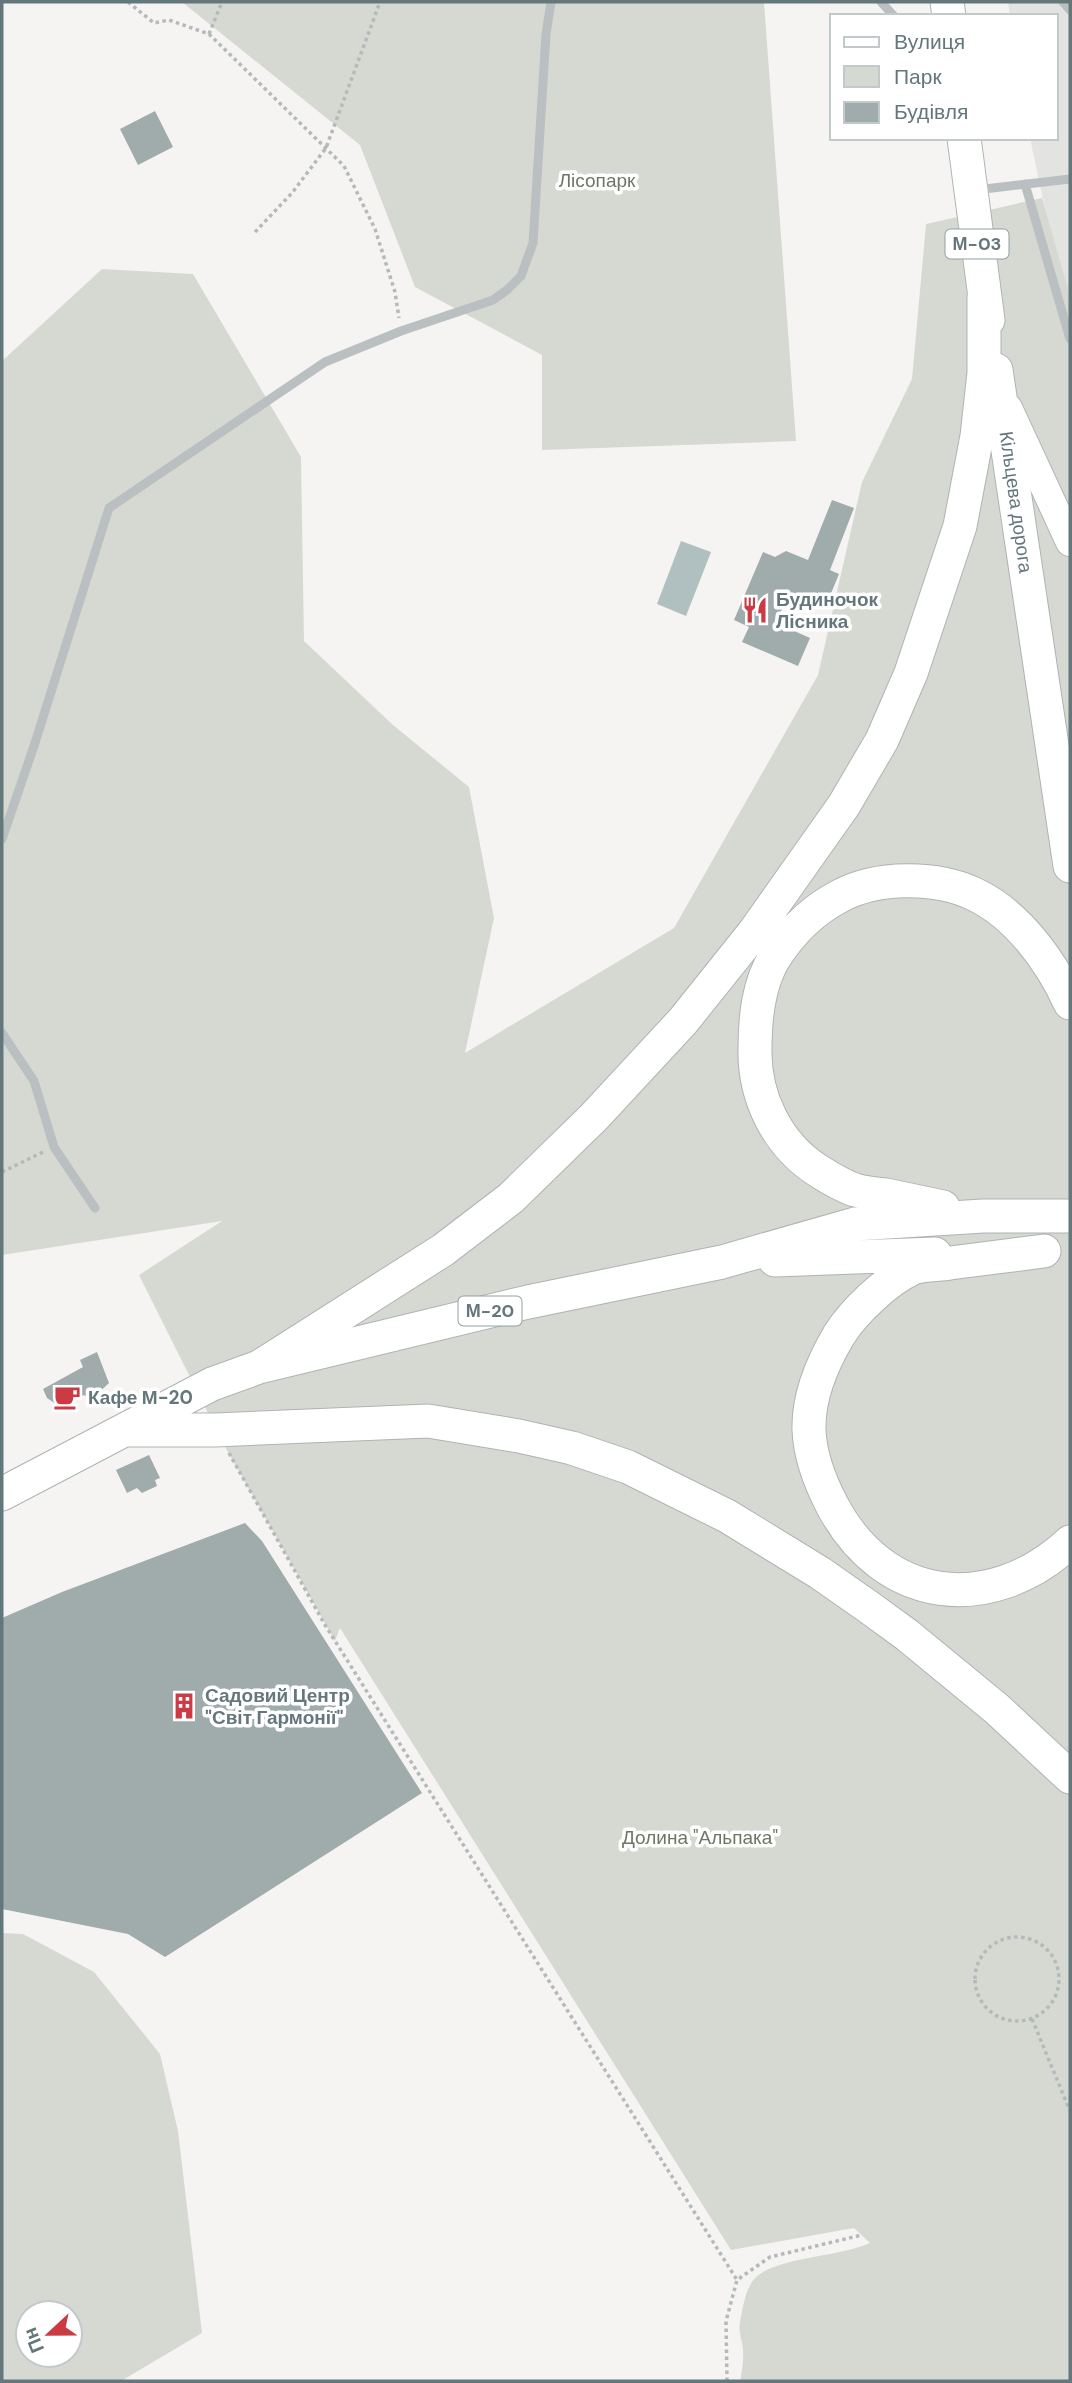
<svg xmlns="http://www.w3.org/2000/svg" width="1072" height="2383" font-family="'DM Sans',sans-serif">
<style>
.built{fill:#e3e4e2}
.green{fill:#d6d9d2;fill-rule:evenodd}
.water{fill:#b0c0c0}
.building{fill:#a0abac}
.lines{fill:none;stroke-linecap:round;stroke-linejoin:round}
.primary-casing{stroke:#aeb4b5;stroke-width:30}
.highway-casing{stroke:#aeb3b4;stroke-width:35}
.path{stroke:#b4b9ba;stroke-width:3.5;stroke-dasharray:3.5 3.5;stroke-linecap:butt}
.lane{stroke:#bac0c1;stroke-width:9}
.primary{stroke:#fff;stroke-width:28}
.highway{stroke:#fff;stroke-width:33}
.labels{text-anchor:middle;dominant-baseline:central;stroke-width:7;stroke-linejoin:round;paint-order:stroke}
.shield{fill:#fff;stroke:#92a0a2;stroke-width:2}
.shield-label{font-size:18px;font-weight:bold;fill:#64777a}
.park-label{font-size:19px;fill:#6e7766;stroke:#fff}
.street-label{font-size:19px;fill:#64777a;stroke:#fff}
.poi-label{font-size:19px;font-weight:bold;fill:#64777a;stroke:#fff;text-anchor:start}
</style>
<rect width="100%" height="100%" fill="#f5f4f2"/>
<path class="built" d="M1008,2H1070V303L1054,252L1030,138H1056V16H1010Z"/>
<path class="green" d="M182,2H764L796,441L542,450V355L415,287L360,145Z
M1042,198L1070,296V2381H740C742,2371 744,2360 743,2349C742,2340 738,2332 740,2322C743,2308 745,2288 756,2277C778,2257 839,2257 870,2243L854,2228L731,2250L340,1628L335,1641L224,1445L139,1275L222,1221L2,1255V361L102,269L193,274L301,457L304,641L393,725L469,787L494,918L465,1053L674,928L818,675L862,482L912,379L926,224Z
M2,1933L23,1934L94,1972L160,2054L178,2131L202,2333L121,2381H2ZM70,2313V2355H28V2313Z"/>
<path class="water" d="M681,541L711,552L686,616L657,604Z"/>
<path class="building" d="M155,111L173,147L138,165L120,129Z
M832,500L854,508L830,570L839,574L825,608L789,593L776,623L810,638L798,666L742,642L749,627L734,620L763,552L775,557L786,551L808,560Z
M97,1352L109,1383L91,1400L84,1395L59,1406L47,1398L43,1389L83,1367L80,1360Z
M149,1455L160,1478L155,1480L157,1486L142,1493L137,1488L127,1493L116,1470Z
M245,1523L262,1541L422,1793L165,1957L128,1934L2,1909V1618L62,1592Z"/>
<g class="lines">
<g class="primary-casing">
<path id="primary" d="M1008,408L1070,542"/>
</g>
<g class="highway-casing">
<path id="highway" d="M947,2L949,16
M964,138L988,320
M996,370L1070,866
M943,1207C924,1203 905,1199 886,1195C876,1194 865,1193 855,1190C843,1186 828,1177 817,1170C777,1144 754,1097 755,1049C755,1018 758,984 775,957C791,932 813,910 840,896C877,876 936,876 974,894C1017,914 1051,961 1070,1003
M1044,1251C1013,1255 981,1259 950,1263C939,1265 923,1264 913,1268C886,1281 855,1310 839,1335C823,1362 808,1397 809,1430C810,1456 820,1482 832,1505C884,1604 990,1616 1070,1542
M775,1260L935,1254
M259,1367L443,1250L511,1198L594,1117L683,1021L755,931L844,805L882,740L911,673L960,526L977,436L984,373V297
M127,1430H215L428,1421L519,1436L572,1448L628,1467L727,1516L820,1573L870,1608L907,1635L997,1709L1070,1777
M2,1494L212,1384L259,1367L528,1302L722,1262L855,1224L983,1216H1070"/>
</g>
<path class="path" d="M128,2L154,23L169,20L209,34L344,166L375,229L395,292L399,318
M209,34L222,2
M255,232L292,193L326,148L380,2
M2,1172L43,1152
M229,1453L325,1625L737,2280
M975 1979a42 42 0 1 1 84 0a42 42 0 1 1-84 0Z
M1032,2019L1070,2111
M727,2381L726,2321L737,2280L770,2257L862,2235"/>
<path class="lane" d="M881,2L894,16
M1063,2L1070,10
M1025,184L1070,339
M976,190L1070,179
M2,839L34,746L109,508L325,362L401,331L493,300L507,290L521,276L533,243L546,34L551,2
M2,1033L34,1081L54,1147L95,1208"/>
<use href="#primary" class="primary"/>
<use href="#highway" class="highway"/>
</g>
<defs>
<g id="restaurant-bare" transform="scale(2.1)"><path d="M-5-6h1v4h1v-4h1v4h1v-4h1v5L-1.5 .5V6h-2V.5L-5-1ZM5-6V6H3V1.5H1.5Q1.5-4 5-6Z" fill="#cc3b43" stroke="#fff" stroke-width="2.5" paint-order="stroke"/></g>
<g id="cafe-bare" transform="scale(2.1)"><path d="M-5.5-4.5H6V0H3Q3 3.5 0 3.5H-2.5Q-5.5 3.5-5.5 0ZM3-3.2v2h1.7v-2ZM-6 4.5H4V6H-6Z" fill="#cc3b43" stroke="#fff" stroke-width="2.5" paint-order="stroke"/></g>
<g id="building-bare" transform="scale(2.1)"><path d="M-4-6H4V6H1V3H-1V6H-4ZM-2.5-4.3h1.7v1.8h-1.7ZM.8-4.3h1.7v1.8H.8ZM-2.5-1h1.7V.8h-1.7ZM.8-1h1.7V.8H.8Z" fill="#cc3b43" stroke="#fff" stroke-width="2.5" paint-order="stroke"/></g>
</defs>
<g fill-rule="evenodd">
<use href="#restaurant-bare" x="755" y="610"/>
<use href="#cafe-bare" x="67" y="1397"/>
<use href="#building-bare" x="184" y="1706"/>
</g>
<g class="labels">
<g class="shield">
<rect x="945.5" y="229.5" width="63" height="29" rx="5"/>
<rect x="458.5" y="1296.5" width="63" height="29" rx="5"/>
</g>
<g class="shield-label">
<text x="977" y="244">М-03</text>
<text x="490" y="1311">М-20</text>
</g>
<g class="park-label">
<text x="597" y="180">Лісопарк</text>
<text x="700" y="1837">Долина "Альпака"</text>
</g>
<g class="street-label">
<text transform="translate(1016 502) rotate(82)">Кільцева дорога</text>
</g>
<g class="poi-label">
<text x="776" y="599">Будиночок<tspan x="776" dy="22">Лісника</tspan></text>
<text x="88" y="1397">Кафе М-20</text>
<text x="205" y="1695">Садовий Центр<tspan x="205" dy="22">"Світ Гармонії"</tspan></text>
</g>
</g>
<rect width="1072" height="2383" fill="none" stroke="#64777a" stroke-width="7"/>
<rect x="830" y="14" width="228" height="126" fill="#ffffff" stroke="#c1c9ca" stroke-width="2"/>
<rect x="844" y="37" width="35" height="10" fill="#ffffff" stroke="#c1c9ca" stroke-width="2"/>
<text x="894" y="49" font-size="21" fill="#64777a">Вулиця</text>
<rect x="844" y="66" width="35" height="21" fill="#d6d9d2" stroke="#c1c9ca" stroke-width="2"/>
<text x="894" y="84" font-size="21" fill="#64777a">Парк</text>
<rect x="844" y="102" width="35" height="21" fill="#a0abac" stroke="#c1c9ca" stroke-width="2"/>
<text x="894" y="119" font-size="21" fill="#64777a">Будівля</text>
<g transform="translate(49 2334) rotate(248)"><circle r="33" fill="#ffffff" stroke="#c1c9ca" stroke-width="2"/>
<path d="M0-5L12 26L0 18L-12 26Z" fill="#cc3b43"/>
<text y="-10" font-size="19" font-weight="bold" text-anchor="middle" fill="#64777a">Пн</text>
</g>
</svg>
